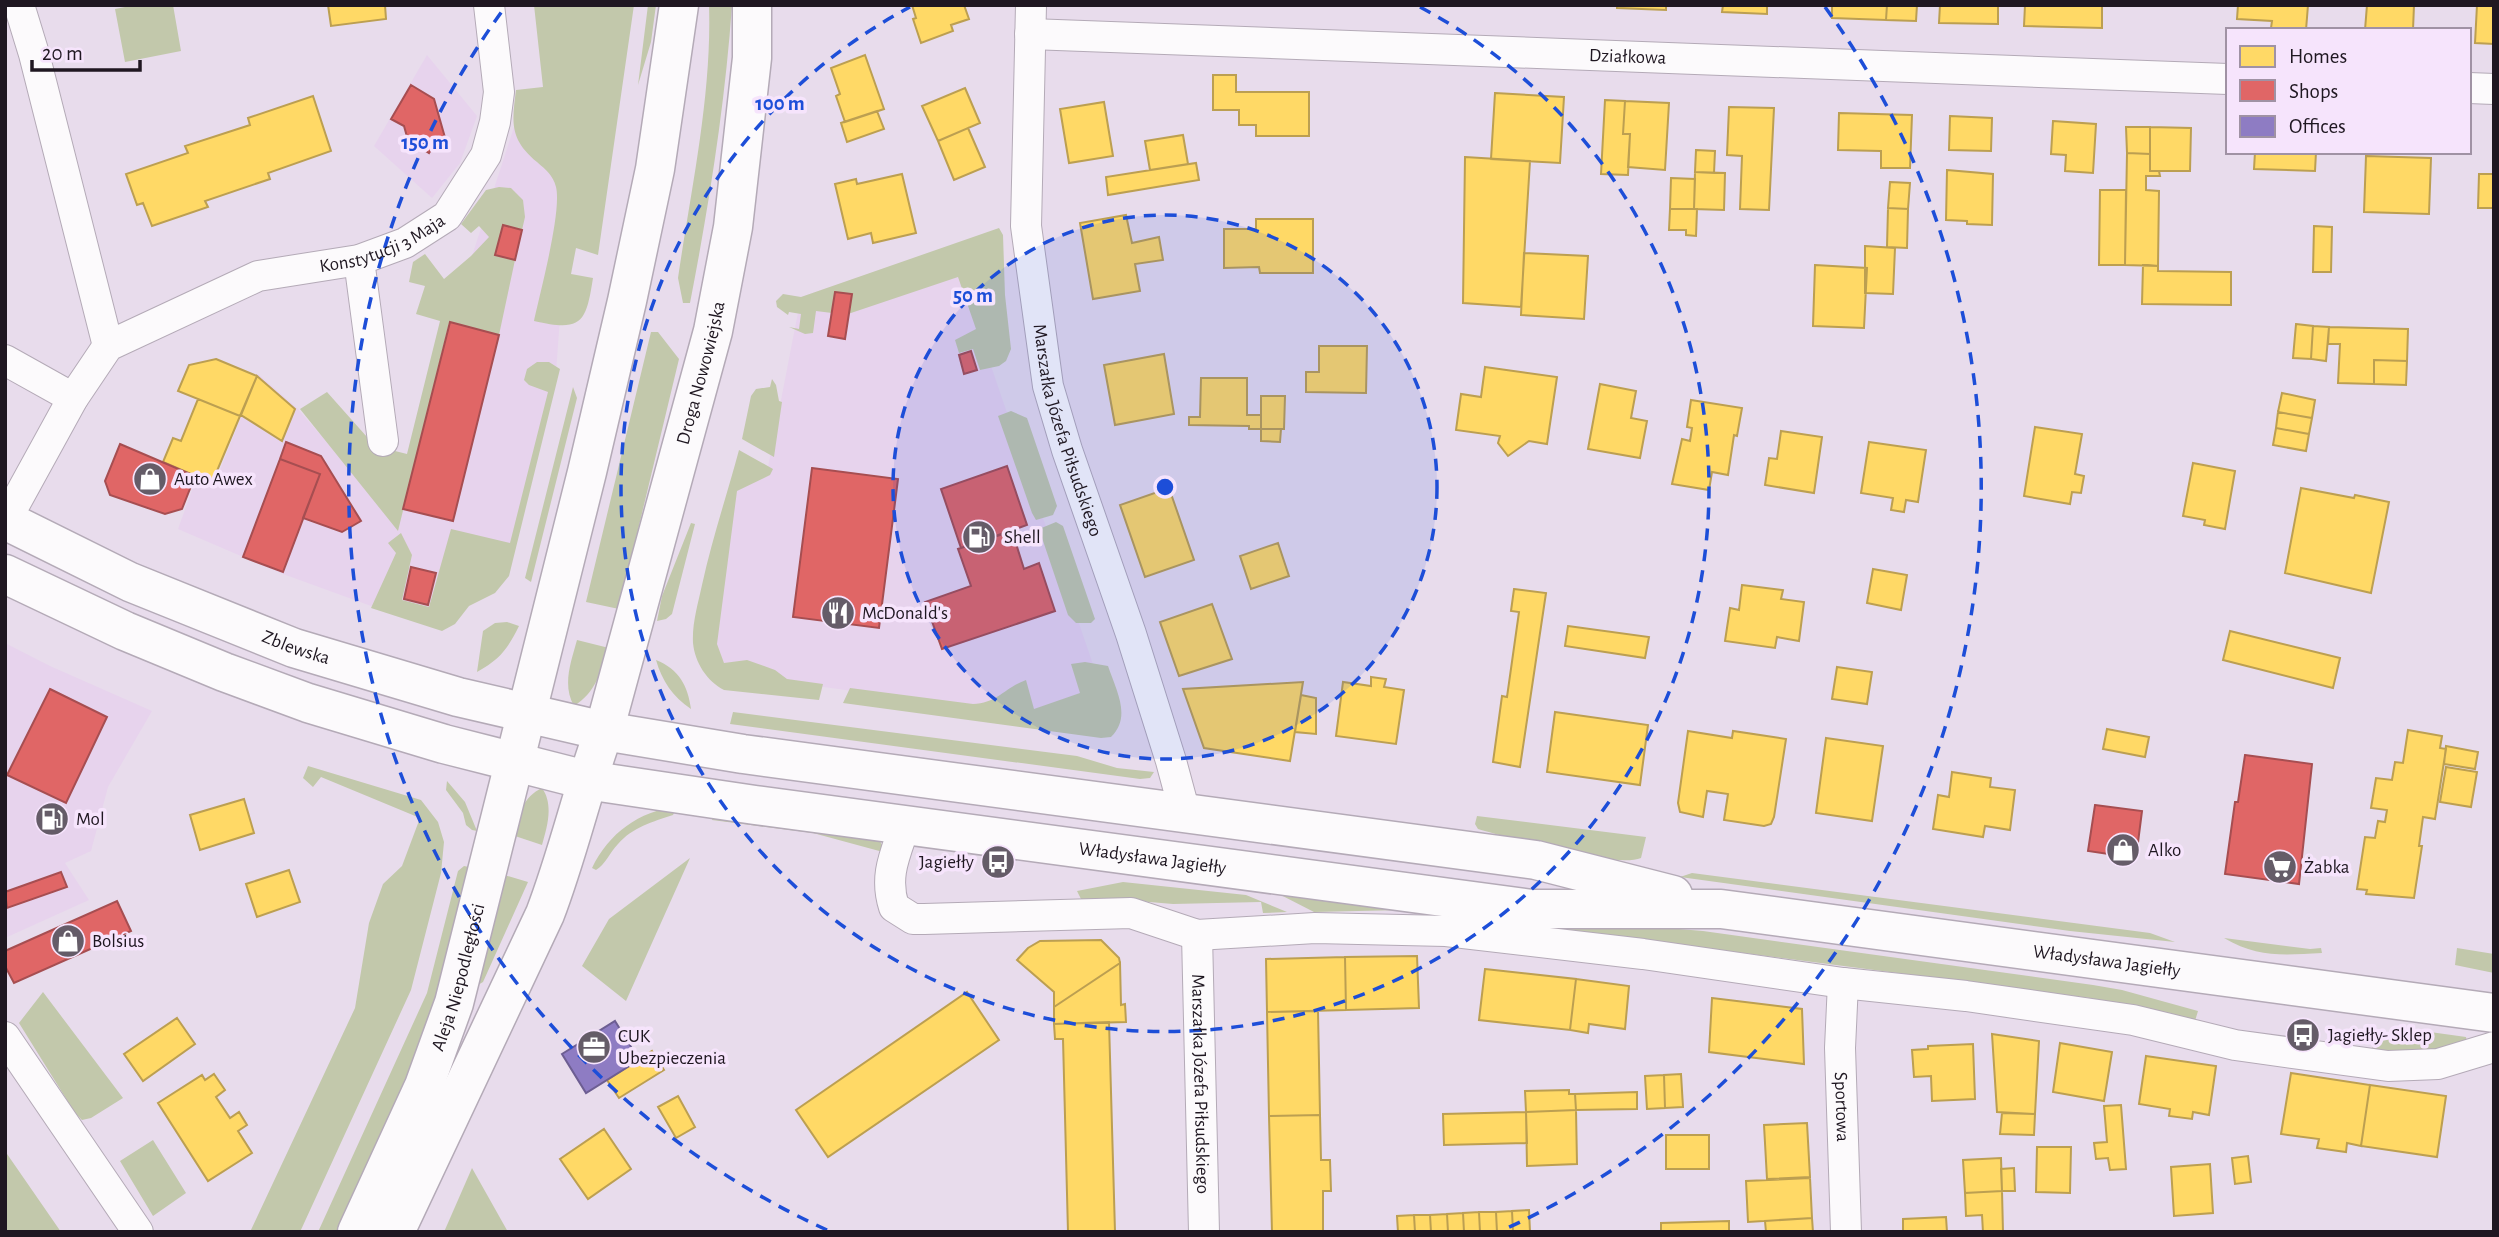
<svg xmlns="http://www.w3.org/2000/svg" width="2499" height="1237" font-family="'Alegreya Sans',sans-serif">
<style>
.built{fill:#e7d3ed}
.green{fill:#c2c8ab}
.homes{fill:#ffd966;stroke:#bc9f51;stroke-width:2}
.shops{fill:#e06666;stroke:#a64e51;stroke-width:2}
.offices{fill:#8e7cc3;stroke:#6d5e92;stroke-width:2}
.lines{fill:none;stroke-linecap:round;stroke-linejoin:round}
.street-casing{stroke:#b4aab7;stroke-width:32}
.secondary-casing{stroke:#b4aab7;stroke-width:41}
.primary-casing{stroke:#b4aab7;stroke-width:41}
.street{stroke:#fcfafc;stroke-width:30}
.secondary{stroke:#fcfafc;stroke-width:38}
.primary{stroke:#fcfafc;stroke-width:38}
.ring{fill:none;stroke:#1d4ed8;stroke-width:3.5;stroke-dasharray:12 9}
.labels{text-anchor:middle;dominant-baseline:central;stroke-width:7;stroke-linejoin:round;paint-order:stroke}
.street-label{font-size:19px;fill:#1f1721;stroke:#f6e4fc}
.poi-label{font-size:19px;fill:#1f1721;stroke:#f6e4fc;text-anchor:start}
.centre{fill:#1d4ed8;stroke:#f6e4fc;stroke-width:3.5}
.ring-label{font-size:21px;text-anchor:middle;font-weight:bold;fill:#1d4ed8;stroke:#f6e4fc;stroke-width:7;stroke-linejoin:round;paint-order:stroke}
</style>
<rect width="100%" height="100%" fill="#e8dcec"/>
<path class="built" d="M427,55L477,116L460,163L432,198L374,146Z
M516,121L570,178L556,373L512,545L430,611L371,606L283,574L178,529L196,479L214,485L258,374L297,408L365,486L407,454L453,272L471,259Z
M950,246L1112,720L1106,726L722,673L702,591L739,453L768,467L801,297Z
M5,643L50,666L152,711L108,787L91,851L65,863L89,900L5,938Z"/>
<path class="green" d="M135,5H173L181,51L125,62L115,9Z
M534,5H634L598,255L576,248L571,274L593,278C586,323 582,332 534,321C540,293 562,211 556,187C553,175 546,170 537,162C509,139 512,122 516,90L543,87Z
M648,5H656L651,42L638,85Z
M709,5H732C725,105 709,205 690,303H683L678,278C691,189 712,95 709,5Z
M499,187L511,188L523,200L525,217L522,230L503,225L496,255L515,260L499,335L449,323L398,531L300,409L327,392L375,446L407,454L440,321L416,314L425,286L409,282L413,262L425,254L444,279L471,256L489,237L479,226L471,233L461,224L486,190Z
M999,228L1003,235L1005,295L1011,349L1006,361L999,366L980,370L973,349L959,353L955,340L976,329L958,277L848,314L851,294L835,292L832,313L816,311L813,333L805,334L789,327L799,329L801,314L789,312L788,315L777,307L776,301L783,294L801,297Z
M651,332H658L679,359L619,609L586,602Z
M537,362H549L560,369L509,576L495,593L469,606L455,624L442,631L371,608L396,553L388,543L401,533L412,555L402,600L429,607L451,529L510,543L548,392L529,385L524,380L527,369Z
M772,379L776,385L779,401L782,402L774,457L742,439L751,396L756,389L770,387Z
M573,387L577,398L531,582L525,578Z
M1011,411L1027,418L1057,506L1053,515L1036,520L1032,513L998,416Z
M739,450L773,469L770,475L737,491L717,644L724,663L747,660L775,670L787,679L823,684L819,700L724,690C707,681 695,663 693,643C692,623 698,604 702,585C712,539 727,495 739,450Z
M1056,522L1063,526L1095,619L1091,623H1076L1068,615L1039,529Z
M691,523L695,524L672,614L666,619L657,621L662,596Z
M507,622L519,626C507,650 500,659 477,672L483,631L495,623Z
M577,640L609,648C601,672 596,692 574,706C562,685 571,662 577,640Z
M656,660C679,669 688,686 691,709C673,697 662,681 656,660Z
M1085,662L1108,666C1116,690 1132,717 1111,737L1101,738L843,703L850,688L973,704C998,703 1004,688 1026,680L1034,709L1080,693L1071,664Z
M733,712L1077,756L1117,768L1154,772L1150,778L1140,779L730,724Z
M308,766L421,800L438,822L444,842L441,873L411,990L300,1232H250L355,1008L369,923L383,884L402,866L420,818L321,777L313,787L303,778Z
M447,781L465,802L477,831L472,830L466,825L463,813L446,790Z
M542,788C554,805 547,827 542,845L512,835C517,816 524,796 542,788Z
M677,807L673,815C652,822 633,827 618,844C610,852 605,865 596,870L592,868C609,833 639,811 677,807Z
M714,811L880,841L884,849L883,852L813,833L712,820Z
M1477,816L1646,837L1641,858C1615,869 1509,838 1478,829L1475,824Z
M690,858L626,1001L582,966L609,919Z
M464,866L474,868L443,993L344,1232H318L427,993L458,871Z
M1692,873L2150,933L2175,942L2070,931L1680,877Z
M501,874L528,882L483,982L478,985Z
M1123,882L1246,895L1287,912L1263,913L1261,902L1173,904L1126,900L1082,901L1077,891Z
M1271,890L1403,910L1314,912Z
M1529,925L1667,928L1703,931L2093,985L2122,990L2198,1011L2195,1021L2090,998Z
M2224,938L2310,949L2321,948L2322,953C2283,955 2258,958 2224,938Z
M2457,948L2494,954V973L2455,965Z
M43,992L123,1098L91,1118L82,1120L75,1113L19,1023Z
M2430,1032L2466,1037L2467,1042L2425,1052L2372,1050L2374,1036Z
M153,1140L186,1193L153,1216L120,1161Z
M5,1151L61,1232H5Z
M472,1168L508,1232H444Z"/>
<path class="homes" d="M328,5H385L386,19L331,26Z
M912,5H964L969,19L951,25L953,31L921,43L913,19L916,18Z
M1617,5H1666V10L1617,8Z
M1723,5H1767V14L1722,12Z
M1832,5H1887L1886,20L1832,18Z
M1887,5H1917L1916,21L1886,20Z
M1940,5H1998V24L1939,23Z
M2025,5H2102V28L2024,26Z
M2238,5H2308L2306,30L2271,28L2272,21L2237,19Z
M2367,5H2414L2413,30H2365Z
M2477,5H2494V44L2475,43Z
M865,55L884,109L845,122L836,96L840,94L831,68Z
M1213,75H1236V92H1309V136H1256V125H1239V110H1213Z
M965,88L980,123L938,141L922,106Z
M1495,93L1564,97L1560,163L1491,159Z
M313,96L331,151L268,173L270,179L205,201L208,207L152,226L143,203L137,205L126,174L188,153L185,146L250,125L248,118Z
M1605,100L1625,101L1623,134H1630L1628,175L1601,174Z
M1625,101L1669,103L1665,170L1628,167L1630,134H1623Z
M1104,102L1113,156L1069,163L1060,109Z
M1729,107L1774,108L1769,210L1740,209L1742,156L1727,155Z
M877,111L884,129L847,142L841,123Z
M1839,113L1912,115L1910,168H1881V151L1838,150Z
M1950,116L1992,118L1991,151L1949,150Z
M2053,121L2096,124L2093,173L2065,171L2066,155L2051,154Z
M2126,127H2150V154L2127,153Z
M2150,127L2191,128L2190,171H2150Z
M968,128L985,167L954,180L938,141Z
M1183,135L1188,164L1150,170L1145,141Z
M1696,150L1715,151L1714,173L1695,172Z
M2255,152H2316L2315,171L2254,169Z
M2127,153L2150,154V171H2159L2160,176H2146V190L2159,191L2158,266L2125,265Z
M2366,156L2431,158L2429,214L2364,212Z
M1465,157L1530,161L1521,307L1463,303Z
M1196,163L1199,180L1108,195L1106,177Z
M1947,170L1993,174L1992,225L1967,224V221L1946,220Z
M1695,172L1725,173L1724,210L1694,209Z
M902,174L916,233L873,243L871,233L848,239L835,184L856,179L857,184Z
M2479,174H2494V208H2478Z
M1671,178L1695,179L1694,209H1670Z
M1890,182L1910,183L1908,209L1888,208Z
M2100,190H2126L2125,265H2099Z
M1888,208L1908,209L1907,248L1887,247Z
M1670,209H1697L1696,236L1686,235V230H1669Z
M1126,215L1132,243L1159,237L1163,260L1135,264L1140,291L1093,299L1080,223Z
M1256,219H1313V273H1260L1259,267L1224,268V229H1256Z
M2314,226L2332,227L2331,272H2313Z
M1865,246L1895,248L1893,294L1865,293Z
M1524,253L1588,256L1584,319L1521,315Z
M1815,265L1867,268L1864,328L1813,326Z
M2143,265L2158,266V271L2231,272V305L2142,304Z
M2296,324L2313,326L2311,359L2293,358Z
M2313,326L2329,327L2326,361L2311,359Z
M2329,327L2408,329L2407,361L2374,360V384L2338,383L2340,344H2328Z
M1319,346H1367L1366,393L1306,392V372H1319Z
M1164,354L1174,414L1115,425L1104,365Z
M216,359L257,376L240,416L178,391L189,365Z
M2374,360L2407,361L2406,385L2374,384Z
M1485,367L1557,377L1547,444L1529,441L1508,456L1498,443L1500,436L1456,430L1461,394L1481,397Z
M257,376L295,409L282,441L241,415Z
M1201,378H1247V415H1261V429H1249V426L1189,425V417H1200Z
M1600,384L1636,391L1631,418L1647,421L1640,458L1588,449Z
M2282,393L2315,400L2312,418L2278,412Z
M1261,396H1285L1284,429H1261Z
M198,399L240,416L212,483L163,462L173,438L181,441Z
M1691,400L1742,408L1737,436L1734,435L1728,475L1712,472L1709,490L1672,484L1682,439L1690,441L1692,428L1687,427Z
M2278,412L2312,418L2309,434L2276,428Z
M2035,427L2082,434L2075,474L2084,476L2081,493L2072,492L2070,504L2024,496Z
M2276,428L2309,434L2306,451L2273,445Z
M1261,429H1281L1280,442L1261,441Z
M1781,431L1822,437L1814,493L1765,485L1769,458L1777,459Z
M1869,442L1926,450L1918,502L1906,500L1904,512L1891,510L1893,498L1861,493Z
M2193,463L2235,471L2225,529L2204,525L2205,520L2183,516Z
M1169,488L1194,560L1145,577L1120,505Z
M2301,488L2354,498L2355,495L2389,502L2371,593L2285,573Z
M1278,543L1289,576L1251,589L1240,556Z
M1873,569L1907,575L1901,610L1867,603Z
M1742,585L1783,590L1781,599L1804,602L1799,641L1777,637L1775,648L1725,641L1730,608L1739,610Z
M1514,589L1546,593L1520,767L1493,762L1502,696L1507,697L1519,612L1511,611Z
M1212,604L1232,659L1179,676L1160,622Z
M1568,626L1649,637L1645,658L1565,646Z
M2230,631L2340,658L2333,688L2223,660Z
M1837,667L1872,672L1867,704L1832,699Z
M1371,677L1386,679L1384,687L1404,690L1396,744L1336,736L1343,682L1371,686Z
M1303,682L1290,761L1204,748L1183,689Z
M1301,695L1316,698V734L1295,732Z
M1555,712L1648,725L1640,785L1547,772Z
M2107,729L2149,737L2145,757L2103,749Z
M2408,730L2442,736L2440,748L2446,749L2435,819L2423,817L2419,846H2422L2414,898L2366,894L2367,890L2357,889L2365,837L2375,838L2378,821L2385,822L2387,810L2371,808L2376,778L2392,780L2395,762L2403,763Z
M1688,731L1732,738L1733,731L1786,739L1774,817L1771,824L1764,826L1724,820L1728,794L1707,791L1703,817L1680,812L1678,803Z
M1826,738L1883,746L1872,821L1816,813Z
M2446,746L2478,752L2475,769L2444,764Z
M2446,767L2477,772L2471,807L2440,802Z
M1952,772L1991,778L1990,787L2015,790L2010,830L1985,826L1983,837L1933,829L1938,795L1949,797Z
M244,799L254,833L200,850L190,815Z
M289,870L300,902L257,917L246,884Z
M1101,940L1119,958L1120,963L1054,1007V992L1017,960L1028,948L1040,941Z
M1417,956L1419,1008L1346,1010L1345,957Z
M1345,957L1346,1010L1267,1012L1266,959Z
M1120,963L1121,1005L1125,1004L1126,1022L1054,1024V1007Z
M1485,969L1576,979L1570,1030L1479,1020Z
M1576,979L1629,986L1625,1029L1589,1024L1588,1033L1570,1030Z
M967,992L999,1040L828,1157L796,1110Z
M1712,998L1802,1009L1804,1064L1709,1052Z
M1318,1011L1320,1115L1269,1116L1267,1012Z
M177,1018L195,1044L143,1081L124,1054Z
M1109,1022L1115,1232H1068L1063,1039H1055L1054,1024Z
M1992,1034L2039,1041L2035,1114L1997,1112Z
M2060,1043L2112,1052L2104,1101L2053,1092Z
M1973,1044L1975,1099L1932,1101L1931,1076L1914,1077L1912,1050L1928,1049V1046Z
M652,1051L664,1070L619,1098L607,1080Z
M2146,1056L2216,1066L2209,1115L2193,1112L2192,1119L2169,1116L2170,1109L2139,1104Z
M2291,1073L2370,1085L2361,1146L2347,1143L2346,1152L2317,1148L2319,1139L2281,1134Z
M214,1074L225,1090L216,1097L230,1118L239,1112L247,1125L238,1131L252,1153L208,1181L158,1103L202,1075L205,1080Z
M1681,1074L1683,1107L1665,1108L1664,1075Z
M1664,1075L1665,1108L1647,1109L1645,1076Z
M2370,1085L2446,1096L2437,1157L2361,1146Z
M1569,1090V1094H1575L1576,1110L1526,1112L1525,1091Z
M1637,1092V1109L1576,1110L1575,1094Z
M678,1096L695,1127L676,1138L658,1107Z
M2121,1105L2126,1169L2110,1170L2108,1158L2096,1159L2094,1143L2107,1142L2104,1106Z
M1576,1110L1577,1164L1527,1166L1526,1112Z
M1526,1112L1527,1143L1444,1145L1443,1114Z
M2002,1113L2035,1114L2034,1135L2000,1134Z
M1320,1115L1321,1160H1330L1331,1191H1323V1232H1272L1269,1116Z
M1807,1123L1810,1177L1767,1179L1764,1125Z
M604,1129L631,1169L588,1199L560,1159Z
M1666,1135H1709V1169H1666Z
M2037,1147H2071L2070,1193L2036,1192Z
M2248,1156L2251,1182L2235,1184L2232,1158Z
M2001,1158L2002,1191L1965,1193L1963,1160Z
M2210,1164L2213,1213L2174,1216L2171,1167Z
M2014,1168L2015,1191H2002L2001,1169Z
M1810,1178L1812,1218L1748,1222L1746,1181Z
M2002,1191L2003,1232H1983L1982,1215L1966,1216L1965,1193Z
M1529,1210L1530,1232H1513L1512,1211Z
M1512,1211L1513,1232H1497L1496,1212Z
M1479,1212L1480,1232H1464L1463,1213Z
M1479,1212H1496L1497,1232H1480Z
M1463,1213L1464,1232H1448L1447,1214Z
M1447,1214L1448,1232H1431L1430,1215Z
M1414,1215L1415,1232H1398L1397,1216Z
M1414,1215H1430L1431,1232H1415Z
M1946,1217L1947,1232H1903V1219Z
M1812,1218L1813,1232H1766L1765,1221Z
M1729,1221V1232H1661V1223Z"/>
<path class="shops" d="M411,85L434,99L446,141L434,145L429,153L421,148L411,151L404,126L391,119Z
M503,225L522,230L515,260L495,255Z
M835,292L852,294L845,339L828,336Z
M450,322L499,335L453,521L403,509Z
M971,351L977,370L964,374L959,355Z
M286,442L321,456L361,521L342,532L303,518L320,474L280,459Z
M120,444L195,476L182,509L165,514L110,495L105,481Z
M280,459L320,474L283,572L243,557Z
M1007,466L1027,525L961,548L941,489Z
M812,468L898,479L879,628L793,617Z
M1012,531L1024,569L1039,563L1055,611L942,649L925,602L971,586L958,549Z
M411,567L436,573L428,605L404,599Z
M50,689L107,717L66,803L7,775Z
M2245,755L2312,764L2299,884L2225,874L2235,802H2238Z
M2095,805L2142,811L2136,858L2088,851Z
M61,872L67,887L7,908L5,892Z
M117,901L131,931L14,983L5,966V951Z"/>
<path class="offices" d="M615,1021L639,1060L586,1093L562,1054Z"/>
<g class="lines">
<g class="street-casing">
<g id="street">
<path d="M19,5L34,54L108,346"/>
<path id="s1" d="M1031,5L1026,226L1048,386L1067,450L1131,634L1171,761L1185,813"/>
<path id="s2" d="M1030,34L2228,79"/>
<path d="M2469,88L2494,89"/>
<path d="M359,260L383,441"/>
<path d="M5,360L73,398"/>
<path id="s3" d="M6,520L73,398L108,346L258,276L359,260L405,243L447,216L486,155L495,122L499,92L489,5"/>
<path d="M905,825C895,855 884,876 894,907L913,919H924L1131,913L1197,935L1315,928L1446,931L1643,954L1843,983L1966,996L2133,1020L2235,1045L2388,1066L2438,1064L2494,1047"/>
<path id="s4" d="M1197,935L1204,1232"/>
<path id="s5" d="M1843,983L1840,1048L1846,1232"/>
<path d="M5,1037L138,1232"/>
</g>
</g>
<g class="secondary-casing">
<g id="secondary">
<path id="s6" d="M357,1232L424,1086L454,1003L587,472L627,301L655,169L679,5"/>
<path id="s7" d="M395,1232L545,914C568,854 582,791 604,731L713,331L733,227L752,58V5"/>
</g>
</g>
<g class="primary-casing">
<g id="primary">
<path id="s8" d="M5,520L130,582L294,648L458,697L604,731L743,754L1536,860L1673,895"/>
<path id="s9" d="M5,574L125,631L224,672L308,703L444,744L586,780L755,805L1532,909H1721L2494,1013"/>
</g>
</g>
<use href="#street" class="street"/>
<use href="#secondary" class="secondary"/>
<use href="#primary" class="primary"/>
</g>
<circle cx="1165" cy="487" r="272" fill="#1d4ed8" fill-opacity=".12"/>
<g class="ring">
<circle cx="1165" cy="487" r="272"/>
<path d="M1420 7A544 544 0 1 1 910 7"/>
<path d="M827 1230A816 816 0 0 1 505 7M1825 7A816 816 0 0 1 1503 1230"/>
</g>
<defs>
<g id="shop-disc" transform="scale(1.75)"><circle r="9.5" fill="#655c68" stroke="#f6e4fc"/><path d="M-5-2.5h2.3a2.7 3.5 0 0 1 5.4 0H5L5.5 6h-11ZM-1.5-2.5h3a1.5 2.3 0 0 0-3 0Z" fill="#fff"/></g>
<g id="fuel-disc" transform="scale(1.75)"><circle r="9.5" fill="#655c68" stroke="#f6e4fc"/><path d="M-5.5-6h7V0h2V4h1.3V-2.5L3-4.5l.8-.8L6-3V5H2.5V1h-1V6h-7ZM-4.2-4.7v3.2H.2V-4.7Z" fill="#fff"/></g>
<g id="restaurant-disc" transform="scale(1.75)"><circle r="9.5" fill="#655c68" stroke="#f6e4fc"/><path d="M-5-6h1v4h1v-4h1v4h1v-4h1v5L-1.5 .5V6h-2V.5L-5-1ZM5-6V6H3V1.5H1.5Q1.5-4 5-6Z" fill="#fff"/></g>
<g id="bus-disc" transform="scale(1.75)"><circle r="9.5" fill="#655c68" stroke="#f6e4fc"/><path d="M-5-6H5V4H4V6H2V4H-2V6H-4V4H-5ZM-3.5-4V0h7V-4ZM-3.5 1.2v1.5H-2V1.2ZM2 1.2v1.5H3.5V1.2Z" fill="#fff"/></g>
<g id="supermarket-disc" transform="scale(1.75)"><circle r="9.5" fill="#655c68" stroke="#f6e4fc"/><path d="M-6-5.5h2.5l.6 2H6L4.5 2H-2.5L-4.4-4H-6ZM-1.5 3.2a1.3 1.3 0 1 0 .1 0ZM3 3.2a1.3 1.3 0 1 0 .1 0Z" fill="#fff"/></g>
<g id="office-disc" transform="scale(1.75)"><circle r="9.5" fill="#655c68" stroke="#f6e4fc"/><path d="M-6-3h4V-5.5h4V-3h4V5H-6ZM-1-4.5V-3h2v-1.5ZM-6 0V1H6V0Z" fill="#fff"/></g>
</defs>
<g fill-rule="evenodd">
<use href="#shop-disc" x="150" y="479"/>
<use href="#fuel-disc" x="979" y="537"/>
<use href="#restaurant-disc" x="838" y="613"/>
<use href="#fuel-disc" x="52" y="819"/>
<use href="#shop-disc" x="2123" y="850"/>
<use href="#bus-disc" x="998" y="862"/>
<use href="#supermarket-disc" x="2280" y="867"/>
<use href="#shop-disc" x="68" y="941"/>
<use href="#bus-disc" x="2303" y="1035"/>
<use href="#office-disc" x="594" y="1047"/>
</g>
<g class="labels">
<g class="street-label">
<text stroke="none"><textPath href="#s2" startOffset="598">Działkowa</textPath></text>
<text stroke="none"><textPath href="#s3" startOffset="497">Konstytucji 3 Maja</textPath></text>
<text stroke="none"><textPath href="#s7" startOffset="915">Droga Nowowiejska</textPath></text>
<text stroke="none"><textPath href="#s1" startOffset="430">Marszałka Józefa Piłsudskiego</textPath></text>
<text stroke="none"><textPath href="#s8" startOffset="318">Zblewska</textPath></text>
<text stroke="none"><textPath href="#s9" startOffset="1190">Władysława Jagiełły</textPath></text>
<text stroke="none"><textPath href="#s9" startOffset="2151">Władysława Jagiełły</textPath></text>
<text stroke="none"><textPath href="#s6" startOffset="275">Aleja Niepodległości</textPath></text>
<text stroke="none"><textPath href="#s4" startOffset="149">Marszałka Józefa Piłsudskiego</textPath></text>
<text stroke="none"><textPath href="#s5" startOffset="124">Sportowa</textPath></text>
</g>
<g class="poi-label">
<text x="174" y="479">Auto Awex</text>
<text x="1004" y="537">Shell</text>
<text x="862" y="613">McDonald's</text>
<text x="76" y="819">Mol</text>
<text x="2148" y="850">Alko</text>
<text x="974" y="862" text-anchor="end">Jagiełły</text>
<text x="2304" y="867">Żabka</text>
<text x="92" y="941">Bolsius</text>
<text x="2328" y="1035">Jagiełły- Sklep</text>
<text x="618" y="1036">CUK<tspan x="618" dy="22">Ubezpieczenia</tspan></text>
</g>
</g>
<circle cx="1165" cy="487" r="10" class="centre"/>
<g class="ring-label">
<text x="780" y="110">100 m</text>
<text x="425" y="149">150 m</text>
<text x="973" y="302">50 m</text>
</g>
<rect width="2499" height="1237" fill="none" stroke="#1f1721" stroke-width="14"/>
<rect x="2226" y="28" width="245" height="126" fill="#f6e4fc" stroke="#a092a4" stroke-width="2"/>
<rect x="2240" y="46" width="35" height="21" fill="#ffd966" stroke="#a092a4" stroke-width="2"/>
<text x="2289" y="63" font-size="21" fill="#1f1721">Homes</text>
<rect x="2240" y="80" width="35" height="21" fill="#e06666" stroke="#a092a4" stroke-width="2"/>
<text x="2289" y="98" font-size="21" fill="#1f1721">Shops</text>
<rect x="2240" y="116" width="35" height="21" fill="#8e7cc3" stroke="#a092a4" stroke-width="2"/>
<text x="2289" y="133" font-size="21" fill="#1f1721">Offices</text>
<path d="M32 60v10h108v-10" fill="none" stroke="#1f1721" stroke-width="3.5"/>
<text x="42" y="60" font-size="21" fill="#1f1721" stroke="#f6e4fc" stroke-width="5" paint-order="stroke">20 m</text>
</svg>
